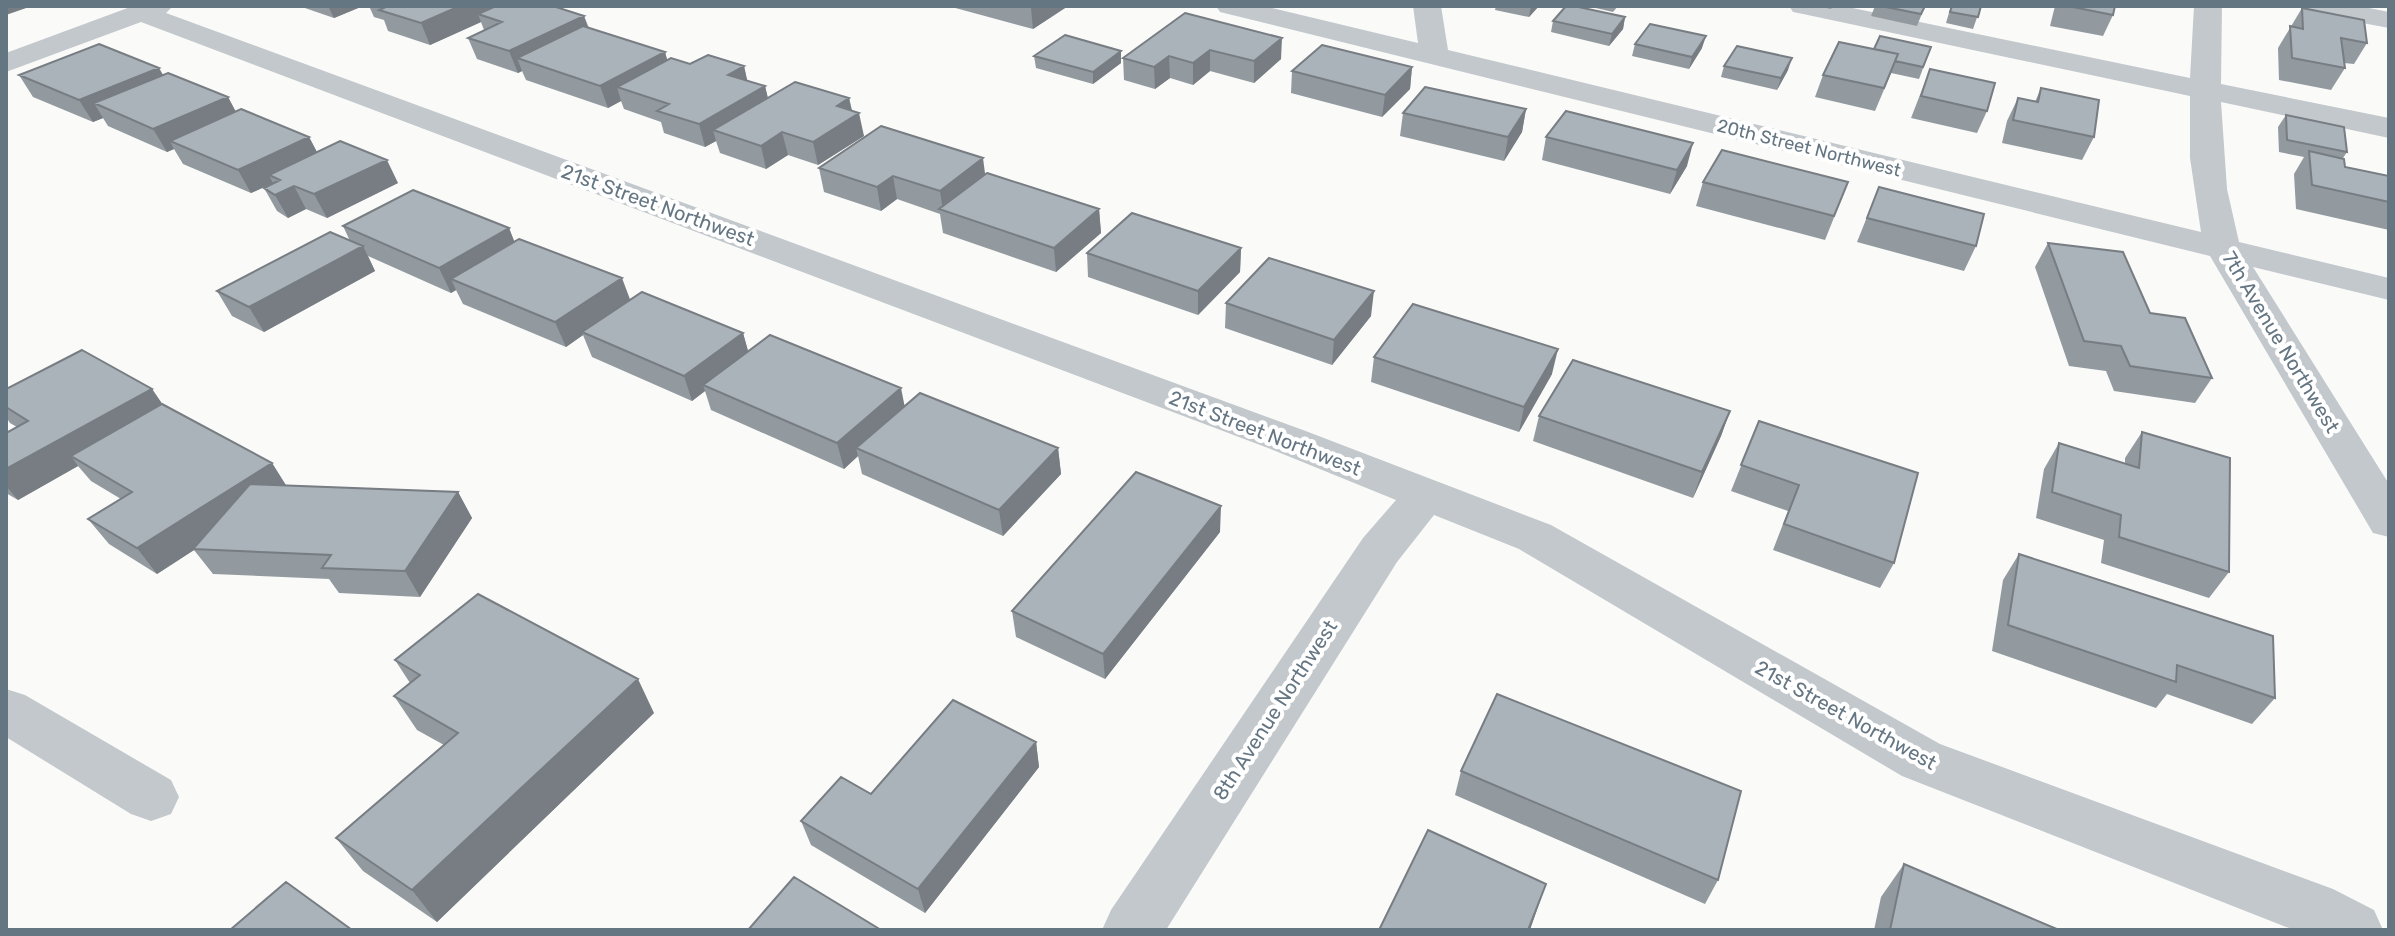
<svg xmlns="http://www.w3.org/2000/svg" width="2395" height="936" font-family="Rubik,sans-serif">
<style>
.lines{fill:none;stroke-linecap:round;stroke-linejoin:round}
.minor{fill:#c3c8cc;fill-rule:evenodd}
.wall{fill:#929a9f}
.shaded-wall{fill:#777d82}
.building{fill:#aab3b9;stroke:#777d82;stroke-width:2}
.labels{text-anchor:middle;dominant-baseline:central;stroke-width:8;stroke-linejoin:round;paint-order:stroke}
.far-street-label{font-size:18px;fill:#657683;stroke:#fff}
.street-label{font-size:20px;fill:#657683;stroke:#fff}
</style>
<rect width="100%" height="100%" fill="#fafaf8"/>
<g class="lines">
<path class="minor" d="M133,6H173L166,13L1303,430L1551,525L1940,744L2333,889L2374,910L2383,930H2294L1902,776L1519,549L1434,515L1397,562L1166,930H1102L1111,910L1363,538L1396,500L1273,450L141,22L6,72V53Z
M1216,6H1264L1418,43L1413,6H1441L1448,50L2201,232L2190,158V96L1803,14L1793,12L1789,6H1843L2190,78L2194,6H2222L2221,84L2389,118V138L2221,102L2227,189L2239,242L2389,278V300L2253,267L2389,484V537L2373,533L2210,256L1220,12Z
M2300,6H2359L2389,12V28L2304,12Z
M6,689L25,695L171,780L179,797L171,814L151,821L131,814L6,737Z"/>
</g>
<path class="wall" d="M299,6H363L334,18Z
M369,6H553L584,16L589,28L665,52L667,60L690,64L744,66L747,81L765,86L768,98H849L852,110L864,136L818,165L788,155L766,169L720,153L716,141L705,147L664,133L661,122L624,109L621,101L608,108L526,80L522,71L518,73L477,59L468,38L484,30L481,22L430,45L388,31L384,20L374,17Z
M948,6H1065V8L1033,29Z
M1496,6H1539L1529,17L1495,10Z
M1587,6H1618L1613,12Z
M1817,6H1833L1831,9Z
M1875,6H1925L1917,26L1871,16Z
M1951,6H1981L1973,29L1946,23Z
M2055,6H2115L2113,15L2103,36L2050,26Z
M2302,8L2367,43L2354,64L2344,63L2345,68L2331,90L2279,80L2278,48Z
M1185,13L1281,59L1254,83L1210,71L1193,85L1170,78L1155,89L1124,80L1123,58Z
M1625,17L1623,29L1609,46L1551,32L1553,21Z
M1635,44L1702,48L1689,69L1632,56Z
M1931,47L1919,79L1891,73L1875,111L1815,97L1823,75L1874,49Z
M1121,51V63L1093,84L1036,68L1034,56Z
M1724,66L1788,70L1777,90L1721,77Z
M1412,67L1410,89L1382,117L1291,93L1292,71Z
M1930,69L1987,111L1977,133L1911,118Z
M19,75H163L228,97L236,112L309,137L317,152L398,183L327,218L306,209L288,218L277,211L264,188L273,183L251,193L183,164L174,149L167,152L108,126L103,118L93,122L33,97Z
M2041,88L2094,137L2082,160L2002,143L2007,121L2018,98L2035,102Z
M1526,109L1522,132L1504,161L1400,136L1403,113Z
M2286,115L2347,152L2343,158L2345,167L2389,176V230L2296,209L2294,174L2304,157L2279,152L2278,127Z
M1546,137L1687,166L1670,194L1542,160Z
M819,168L986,174L1099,209L1101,233L1056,272L943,233L940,214L897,199L881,211L824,192Z
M1703,182L1839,205L1825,240L1696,206Z
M1879,187L1976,246L1964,271L1857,242Z
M343,226L509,228L514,242L630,300L743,333L748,351L905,406L1058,448L1061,474L1003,536L862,474L858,456L844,469L711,410L705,391L692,401L592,357L583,335L566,347L463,304L456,290L451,293L368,256L375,271L264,332L232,316L217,291L350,241Z
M2048,243L2150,313L2212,378L2195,403L2114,391L2106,371L2069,366L2035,267Z
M1241,248L1240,272L1198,315L1088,277L1087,253Z
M1226,303L1371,316L1332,365L1225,328Z
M1374,357L1552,374L1519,432L1371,382Z
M6,389H152L163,405L272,463L286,485L458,492L472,518L420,597L339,593L329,579L213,574L194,550L157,574L109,544L88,519L121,499L91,481L78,466L18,500L6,493V433L17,427L10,423L6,417Z
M1730,411L1721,436L1693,498L1533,441L1539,416Z
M1759,421L1894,563L1880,588L1773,550L1788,511L1731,491Z
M2142,432L2229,572L2209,598L2101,563L2104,540L2036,518L2044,469L2059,443L2125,464V458Z
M1220,532L1105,679L1016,637L1012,611Z
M2019,554L2275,698L2252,724L2167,694L2156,708L1992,651L2003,580Z
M395,660L654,713L437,922L363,871L336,838L444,745L417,730L394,696L410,683Z
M1036,742L1039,767L925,913L811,845L801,821L871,794Z
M1461,771L1718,880L1705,904L1455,795Z
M1904,864L2059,930H1874L1881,897Z"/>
<path class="shaded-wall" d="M6,6H32L6,15Z
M328,6H363L334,18Z
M460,6H504L478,14L481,22L430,45L421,23Z
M1034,6H1065V8L1033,29L1031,8Z
M1531,6H1539L1529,17Z
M584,16L591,37L517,58L522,71L518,73L509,51Z
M1625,17L1623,29L1609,46L1612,34Z
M1706,36L1702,48L1689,69L1692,57Z
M1282,38L1281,59L1254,83V61Z
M1210,50V71L1193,85V63Z
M1121,51V63L1093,84V72Z
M665,52L671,74L617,87L621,101L608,108L600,86Z
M1169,56L1170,78L1155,89L1154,67Z
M1792,58L1788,70L1777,90L1781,78Z
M744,66L749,88L728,75Z
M1412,67L1410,89L1382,117L1385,95Z
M159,68L172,90L94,103L103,118L93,122L79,100Z
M765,86L770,108L713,130L716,141L705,147L699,124Z
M228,97L240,120L170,141L174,149L167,152L153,129Z
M849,98L853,117L859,113L864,136L818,165L813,142L837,106Z
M1526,109L1522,132L1504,161L1508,137Z
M782,132L788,155L766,169L761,146Z
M309,137L321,160L269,175L273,183L251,193L238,170Z
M1693,143L1687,166L1670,194L1677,170Z
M983,158L986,181L943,210L940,191Z
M387,160L398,183L327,218L314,194Z
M893,176L897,199L881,211L877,187Z
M294,186L306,209L288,218L275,195Z
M1099,209L1101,233L1056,272L1054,248Z
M509,228L519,253L451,279L456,290L451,293L439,268Z
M363,246L375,271L264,332L249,307Z
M1241,248L1240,272L1198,315V291Z
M622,278L631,302L582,332L583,335L566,347L555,322Z
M1374,291L1371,316L1332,365L1334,340Z
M743,333L750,358L703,385L705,391L692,401L684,376Z
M1558,349L1552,374L1519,432L1524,407Z
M901,388L906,413L856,448L858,456L844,469L837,443Z
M152,389L169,414L71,456L78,466L18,500L6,486V469Z
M1730,411L1721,436L1693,498L1702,472Z
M1058,448L1061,474L1003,536L999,510Z
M272,463L288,489L157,574L137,548Z
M458,492L472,518L420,597L405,571Z
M1221,506L1220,532L1105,679L1103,654Z
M638,679L654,713L437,922L412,890Z
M1036,742L1039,767L925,913L918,889Z
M1546,884L1530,930H1528Z"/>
<path class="building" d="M388,6H460L421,23L379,10Z
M496,6H553L584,16L509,51L468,38L502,22L478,14Z
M1566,6H1574L1625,17L1612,34L1553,21Z
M1881,6H1925L1921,14Z
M1952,6H1981L1978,17L1950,12Z
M2068,6H2115L2113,15Z
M2302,8L2364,20L2367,43L2341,38L2345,68L2292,58L2290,26L2303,29Z
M1185,13L1282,38L1254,61L1210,50L1193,63L1169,56L1154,67L1123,58Z
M1650,24L1706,36L1692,57L1635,44Z
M583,26L665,52L600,86L517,58Z
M1065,35L1121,51L1093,72L1034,56Z
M1880,36L1931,47L1923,67L1895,61L1898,54L1874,49Z
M1839,42L1898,54L1884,88L1823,75Z
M99,44L159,68L79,100L19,75Z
M1322,45L1412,67L1385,95L1292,71Z
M1737,46L1792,58L1781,78L1724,66Z
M708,55L744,66L728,75L765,86L699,124L657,111L669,104L617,87L671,58L690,64Z
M1930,69L1995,83L1987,111L1921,96Z
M168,73L228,97L153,129L94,103Z
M795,82L849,98L837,106L859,113L813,142L782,132L761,146L713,130Z
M1425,87L1526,109L1508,137L1403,113Z
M2041,88L2099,100L2094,137L2013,120L2018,98L2038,102Z
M241,109L309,137L238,170L170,141Z
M1566,111L1693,143L1677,170L1546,137Z
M2286,115L2344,127L2347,152L2287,140Z
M881,126L983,158L940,191L893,176L877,187L819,168Z
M340,141L387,160L314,194L294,186L275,195L264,188L280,180L269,175Z
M1722,150L1848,182L1834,216L1703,182Z
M2309,151L2344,159L2345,167L2389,176V202L2312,185Z
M987,173L1099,209L1054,248L939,209Z
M1879,187L1984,214L1976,246L1867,218Z
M413,190L509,228L439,268L343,226Z
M1132,213L1241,248L1198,291L1087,253Z
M330,232L363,246L249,307L217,291Z
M519,239L622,278L555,322L451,279Z
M2048,243L2123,252L2150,313L2185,318L2212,378L2130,366L2121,346L2084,341Z
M1269,258L1374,291L1334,340L1226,303Z
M642,292L743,333L684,376L582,332Z
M1413,304L1558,349L1524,407L1374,357Z
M770,335L901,388L837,443L703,385Z
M82,350L152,389L6,469V433L28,421L6,407V389Z
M1573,360L1730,411L1702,472L1539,416Z
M920,393L1058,448L999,510L856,448Z
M162,404L272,463L137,548L88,519L132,492L71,456Z
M1759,421L1918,473L1894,563L1784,524L1799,485L1741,465Z
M2142,432L2230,458L2229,572L2119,537L2121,515L2052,492L2059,443L2139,468Z
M1136,472L1221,506L1103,654L1012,611Z
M250,484L458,492L405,571L322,568L331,555L193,549Z
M2019,554L2273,636L2275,698L2177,665L2176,682L2008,625Z
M478,594L638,679L412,890L336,838L458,733L394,696L420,675L395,660Z
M1497,694L1741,791L1718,880L1461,771Z
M953,700L1036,742L918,889L801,821L841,777L871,794Z
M1428,830L1546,884L1528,930H1379Z
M1904,864L2059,930H1890Z
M794,877L881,930H748Z
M286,882L352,930H230Z"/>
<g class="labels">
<g class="far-street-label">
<text transform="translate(1809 148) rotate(14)">20th Street Northwest</text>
</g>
<g class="street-label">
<text transform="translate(658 205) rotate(20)">21st Street Northwest</text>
<text transform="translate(2281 342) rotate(59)">7th Avenue Northwest</text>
<text transform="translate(1265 433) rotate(21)">21st Street Northwest</text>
<text transform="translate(1275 710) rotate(-57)">8th Avenue Northwest</text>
<text transform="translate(1846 715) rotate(29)">21st Street Northwest</text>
</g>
</g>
<rect width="2395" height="936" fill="none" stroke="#657683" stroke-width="16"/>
</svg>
